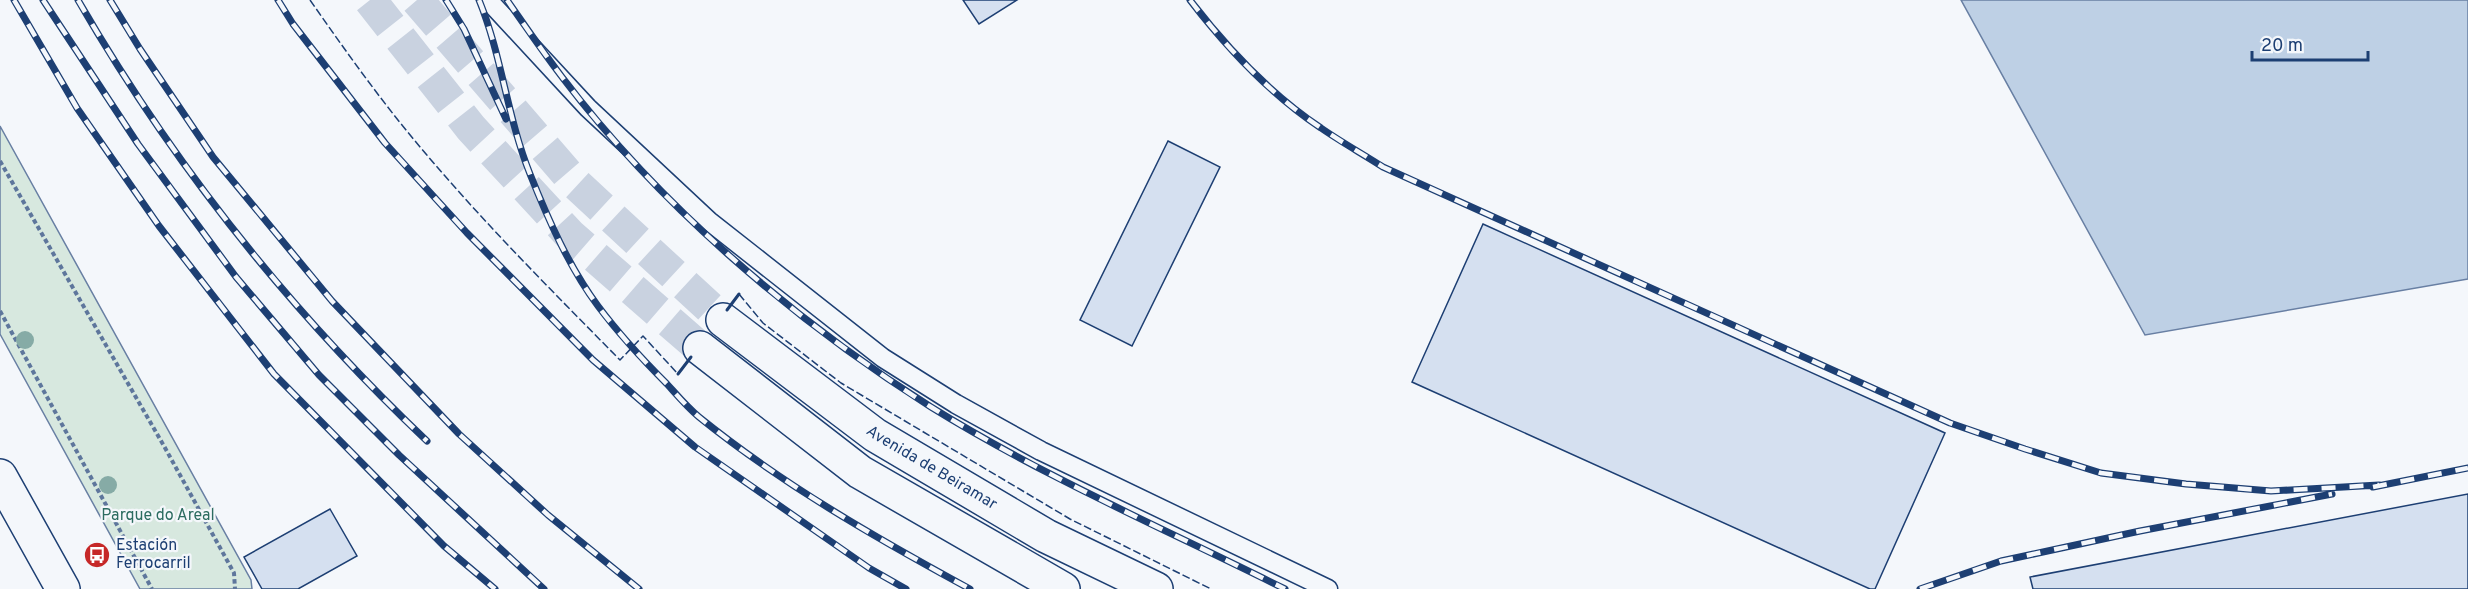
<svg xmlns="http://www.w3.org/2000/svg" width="2468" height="589" font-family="Overpass,sans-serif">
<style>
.green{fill:#d7e8df;stroke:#687fa3;stroke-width:1.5}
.water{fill:#bed0e5;stroke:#687fa3;stroke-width:1.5}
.building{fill:#d5e0f0;stroke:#1d3f73;stroke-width:1.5}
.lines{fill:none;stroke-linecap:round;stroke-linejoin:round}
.primary-tunnel{stroke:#c9d2e0;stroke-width:33;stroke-dasharray:33 16;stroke-linecap:butt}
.service-casing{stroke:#1d3f73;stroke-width:21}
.minor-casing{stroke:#1d3f73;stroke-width:36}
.primary-casing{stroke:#1d3f73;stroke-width:36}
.path{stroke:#5e769c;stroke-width:4;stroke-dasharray:4.5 3;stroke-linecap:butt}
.service{stroke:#f4f7fb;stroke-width:18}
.minor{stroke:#f4f7fb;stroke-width:33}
.primary{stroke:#f4f7fb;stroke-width:33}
.rail-casing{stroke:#1d3f73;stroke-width:7}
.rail{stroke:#f4f7fb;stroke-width:4.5;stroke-dasharray:14;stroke-linecap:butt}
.fence{stroke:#1d3f73;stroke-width:1.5;stroke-dasharray:8 3;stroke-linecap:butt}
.wall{stroke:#1d3f73;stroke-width:3}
.tree{fill:#86aba6}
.labels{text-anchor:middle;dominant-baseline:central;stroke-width:4.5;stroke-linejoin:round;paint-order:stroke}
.street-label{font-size:16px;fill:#1d3f73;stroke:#f4f7fb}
.park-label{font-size:16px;fill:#2c6c60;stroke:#f4f7fb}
.poi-label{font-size:16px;fill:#1d3f73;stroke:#f4f7fb;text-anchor:start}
</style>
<rect width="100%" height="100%" fill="#f4f7fb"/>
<path class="green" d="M0,126L251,580L252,589H140L0,334Z"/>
<path class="water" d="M1961,0H2468V279L2145,335Z"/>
<path class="building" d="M963,0H1017L979,24Z
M1168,141L1220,167L1132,346L1080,320Z
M1483,224L1945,433L1875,589H1870L1412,382Z
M2468,494V589H2033L2030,577Z
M330,509L357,556L298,589H262L244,557Z"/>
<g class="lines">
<path class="primary-tunnel" d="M370,0L471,128L570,235L700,348
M417,0L576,184L723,320"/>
<g class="service-casing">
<path id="service" d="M488,0L588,108L709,221L883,358L956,404L1041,451L1328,589"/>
</g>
<g class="minor-casing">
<path id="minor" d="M0,476L63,589"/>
</g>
<g class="primary-casing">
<g id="primary">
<path id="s1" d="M723,320L875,435L1046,536L1156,589"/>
<path d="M700,348L860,472L1063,589"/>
</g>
</g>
<path class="path" d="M0,161L164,446L234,573L235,589
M0,311L152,589"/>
<use href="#service" class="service"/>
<use href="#minor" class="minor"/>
<use href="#primary" class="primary"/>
<g class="rail-casing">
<path id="rail" d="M14,0L77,108L159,226L274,374L444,546L495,589
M43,0L138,144L236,277L319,375L399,455L544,589
M78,0C172,163 290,311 427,441
M110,0L140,49L213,157L332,301L459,434L548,515L639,589
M278,0L293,24L385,143L467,233L593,360L695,447L869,568L906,589
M446,0L464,29L506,119
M479,0C502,56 507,117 530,174C548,219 569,267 598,306C619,334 642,359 667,384C677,395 687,407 699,417C782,484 876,538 970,589
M507,0C525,26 543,52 562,77C660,206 795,321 931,407C1044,477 1167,530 1285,589
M1190,0C1227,48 1270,94 1321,128C1341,142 1363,154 1383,167L1950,423L2025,449L2101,473L2186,484L2271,491L2379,485
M2373,487L2468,468
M1920,589L2001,561L2140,531L2332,494"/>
</g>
<use href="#rail" class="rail"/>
<path class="fence" d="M310,0C347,53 384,105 426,154C487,226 554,293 620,360L643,336L678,374
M739,294L763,323L841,383L1070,519L1211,589"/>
<path class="wall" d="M727,310L739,294
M678,374L691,357"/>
</g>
<g class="tree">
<circle cx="25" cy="340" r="9"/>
<circle cx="108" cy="485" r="9"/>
</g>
<defs>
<g id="bus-disc" transform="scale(1.35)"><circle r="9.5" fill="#c62828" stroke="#f4f7fb"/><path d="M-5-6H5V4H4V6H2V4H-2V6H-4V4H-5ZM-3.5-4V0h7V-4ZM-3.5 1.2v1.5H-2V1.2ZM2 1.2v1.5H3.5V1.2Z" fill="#fff"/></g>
</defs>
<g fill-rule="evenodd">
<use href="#bus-disc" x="97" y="555"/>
</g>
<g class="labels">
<g class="street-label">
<text stroke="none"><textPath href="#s1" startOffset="256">Avenida de Beiramar</textPath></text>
</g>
<g class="park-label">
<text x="158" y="516">Parque do Areal</text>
</g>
<g class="poi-label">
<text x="116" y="546">Estación<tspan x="116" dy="18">Ferrocarril</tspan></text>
</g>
</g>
<path d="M2252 51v9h116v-9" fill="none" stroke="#1d3f73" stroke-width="3"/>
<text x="2261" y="51" font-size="18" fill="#1d3f73" stroke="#f4f7fb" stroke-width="4.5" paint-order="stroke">20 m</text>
</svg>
